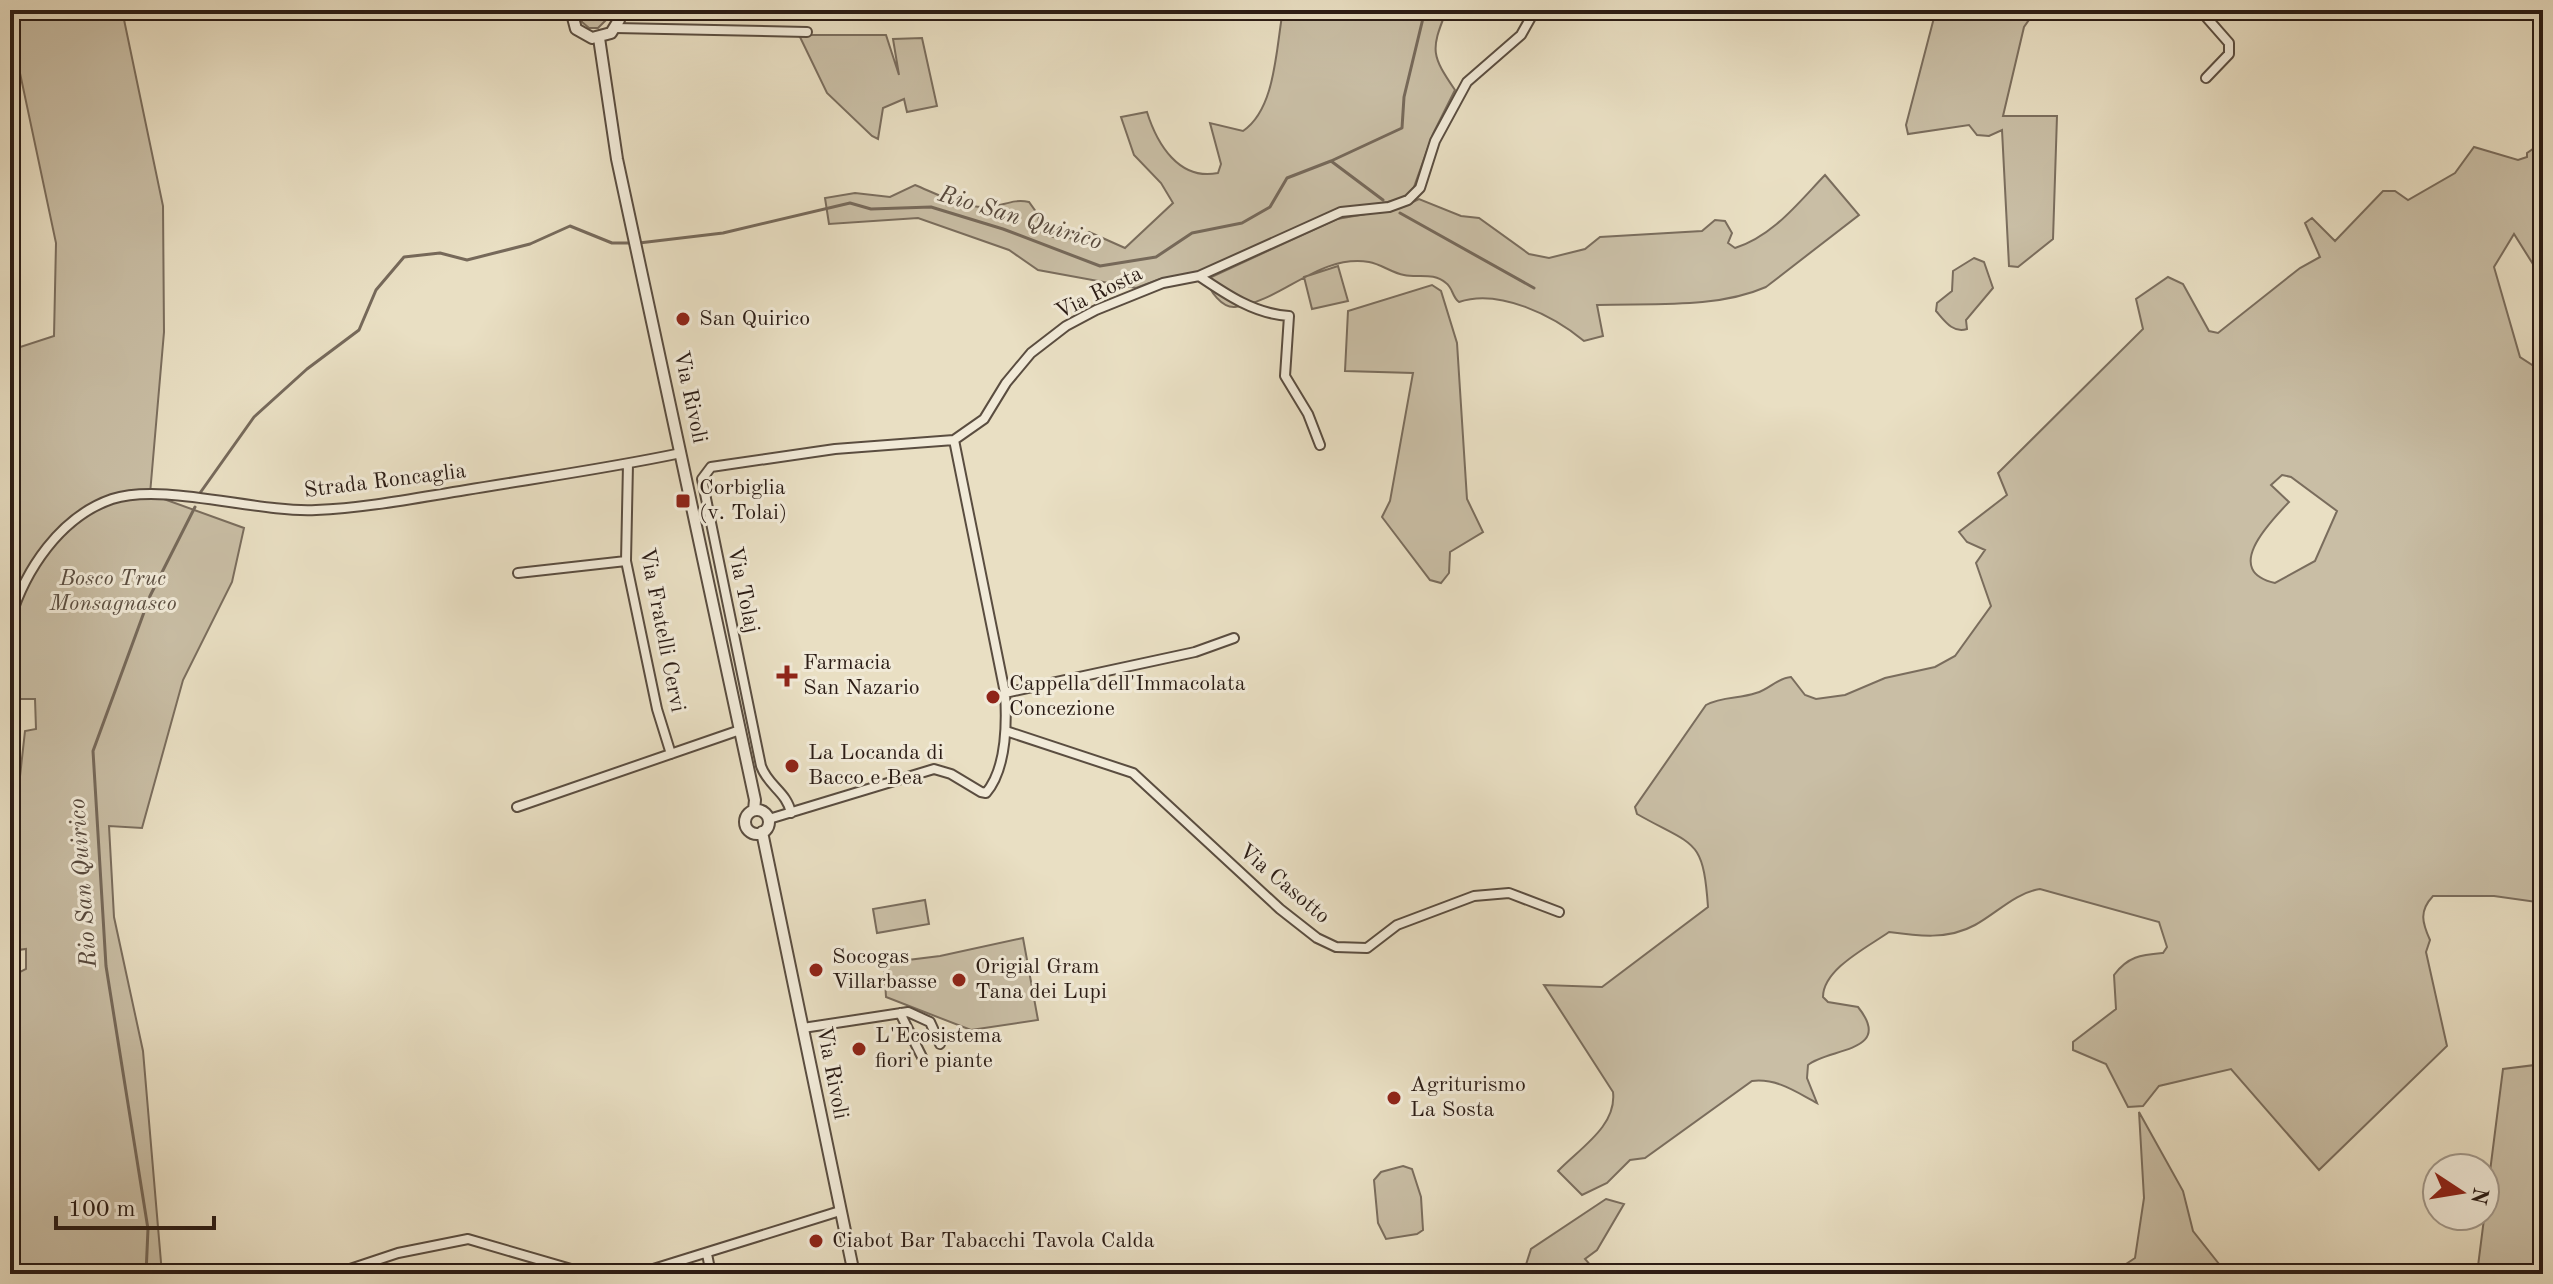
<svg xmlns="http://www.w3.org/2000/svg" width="2553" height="1284" font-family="'Old Standard TT',serif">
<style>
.green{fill:#c9bea5;stroke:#7a6d5d;stroke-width:2;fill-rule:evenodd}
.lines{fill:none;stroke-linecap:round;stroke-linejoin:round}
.stream{stroke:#76695a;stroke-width:3}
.minor-casing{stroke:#5a4d40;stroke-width:12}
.tertiary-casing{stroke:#5a4d40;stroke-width:14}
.minor{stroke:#f1ead8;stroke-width:8}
.tertiary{stroke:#f1ead8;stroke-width:10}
.poi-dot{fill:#8f2418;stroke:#f1ead8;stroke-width:3}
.labels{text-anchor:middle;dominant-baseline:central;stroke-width:6;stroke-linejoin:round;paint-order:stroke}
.street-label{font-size:22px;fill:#2b1c15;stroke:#f1ead8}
.poi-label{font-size:22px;fill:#2b1c15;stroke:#f1ead8;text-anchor:start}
.park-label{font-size:22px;font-style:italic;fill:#5a4d40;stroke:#f1ead8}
.water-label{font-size:24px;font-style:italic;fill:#57493d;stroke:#f1ead8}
</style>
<rect width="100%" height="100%" fill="#e9dfc3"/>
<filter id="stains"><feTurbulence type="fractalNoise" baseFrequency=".0025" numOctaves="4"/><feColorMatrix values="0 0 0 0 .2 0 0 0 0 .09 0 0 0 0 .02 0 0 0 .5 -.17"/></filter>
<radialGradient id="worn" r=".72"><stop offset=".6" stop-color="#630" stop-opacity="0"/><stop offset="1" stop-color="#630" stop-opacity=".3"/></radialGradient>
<path class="green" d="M10,10H122L163,206L164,332L150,494L244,528L232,582L183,680L142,828L109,826L114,917L143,1051L162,1274H10V977L26,969V949L10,951V867L25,731L36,729L35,699H10L13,640L10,639V377L14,349L54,336L56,243L10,26Z
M581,10H607V19L598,28H589L582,22Z
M1283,10H1460L1446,12C1430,51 1432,56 1455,90L1433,134L1414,187L1405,199L1342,210L1201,272L1160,279L1136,288L1038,270L1009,250L918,218L829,224L825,198L855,193L890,197L915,185C937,194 961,207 984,207C1001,208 1011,198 1029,202L1039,216L1037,230C1051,240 1075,242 1089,232L1125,248L1173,203L1161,183L1134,155L1121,117L1147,112C1157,144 1179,181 1218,173L1221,164L1210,123L1243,131C1276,109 1276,47 1283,10Z
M1936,10H2036L2024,27L2003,116H2057L2053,239L2018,267L2009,266L2002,130L1989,136L1977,135L1969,125L1908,134L1906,125Z
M799,35H886L899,75L893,39L922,38L937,106L907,112L904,99L883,108L878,139L872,136L827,93Z
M2543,142V280L2514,234L2494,267L2520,357L2543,372V903L2494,896H2433C2419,911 2422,922 2430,940L2426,952L2447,1046L2319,1170L2231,1069L2159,1086L2143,1106L2128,1107L2106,1064L2073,1050V1042L2116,1009L2114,975C2128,956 2141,955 2163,953L2167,947L2159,922L2040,889C2015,893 1997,913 1975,925C1948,940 1918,936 1889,932C1868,947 1823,969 1823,997L1828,1002L1858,1007C1895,1053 1827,1048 1808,1065L1807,1078L1817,1103C1796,1092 1777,1078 1752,1081L1645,1158L1630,1160L1607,1183L1582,1195L1558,1171C1580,1148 1617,1126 1613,1092L1544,985L1602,987L1708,907C1703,837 1695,847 1637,814L1635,807L1706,705C1722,696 1739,699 1756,693C1770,689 1777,678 1791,677L1805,695L1816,699L1845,695L1885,678L1935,667L1955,656L1991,606L1976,563L1985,550L1967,542L1959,532L2007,495L1998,473L2143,329L2136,299L2168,277L2183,284L2209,331L2218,333L2300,268L2320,257L2305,223L2312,218L2335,241L2383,191H2395L2408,200L2455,173L2474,147L2518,160L2527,157V153ZM2282,475L2291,477L2337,511L2315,561L2275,583C2221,571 2271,521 2289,502L2271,485Z
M1825,175L1859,215L1766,287C1716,309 1651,303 1597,305L1603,336L1584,341C1554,316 1499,288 1459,302C1452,297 1453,288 1446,283C1434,272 1418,278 1404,275C1392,273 1381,264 1369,262C1318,254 1283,301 1235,307C1222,308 1209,291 1207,279L1337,219L1400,208L1419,199L1461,216L1479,218L1529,254L1549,258L1585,249L1600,237L1702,231L1715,220L1725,221L1732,233L1728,243L1735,248C1773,236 1798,203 1825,175Z
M1974,258L1984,262L1993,288L1966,320L1967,329C1953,334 1944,320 1936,311L1937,303L1952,291L1953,271Z
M1338,266L1348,301L1312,309L1304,277Z
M1432,285L1441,291L1457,343L1467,499L1483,532L1450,552L1449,573L1441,583L1430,580L1382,517L1390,501L1413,373L1345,371L1348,311Z
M925,900L929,924L877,933L873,909Z
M1023,938L1038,1020L971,1030L886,997L884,963L940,956Z
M2543,1064V1274H2477L2503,1069Z
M2139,1112L2183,1191L2193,1231L2219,1264L2212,1274H2111L2135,1258L2144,1198Z
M1403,1166L1412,1169L1421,1197L1423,1230L1417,1234L1386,1239L1378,1223L1374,1180L1381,1172Z
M1606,1199L1624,1204L1597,1250L1585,1259L1598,1274H1523L1531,1249Z"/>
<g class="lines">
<path class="stream" d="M1331,161L1402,128L1404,97L1425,10
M1400,213L1534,288
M639,243L723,233L850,203L871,209L931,207L1003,229L1100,266L1156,257L1192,233L1242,223L1270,207L1287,178L1331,161L1383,200
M200,493L254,417L307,369L359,330L376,290L404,257L440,253L467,260L530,244L570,226L612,243H632
M146,1274L148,1229L106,966L93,751L150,596L195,507"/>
<g class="minor-casing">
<path id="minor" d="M2200,10L2229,43V54L2206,78
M615,28L807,32
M1199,276C1227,295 1255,314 1289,316L1285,376L1308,414L1320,445
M954,440L984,419L1006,383L1031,353L1066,326L1096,310L1163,283L1199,276L1341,212L1389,207L1408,200L1420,188L1435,141L1467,82L1521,35L1535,10
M628,464L626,561L657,709L671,754
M518,573L626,561
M10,620C25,570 60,517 112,499C163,482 257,513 316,510C366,508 416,498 466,490C538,478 610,468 681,453
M1005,693L1195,652L1234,638
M1006,731L1133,773L1280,909L1317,938L1336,947L1367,948L1397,925L1474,896L1509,893L1559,912
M517,807L740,730
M791,813C787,792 768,786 761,766L702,479L711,467L835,449L954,440
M769,819L934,769L951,774L981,792L986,793C1007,768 1007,724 1005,693L954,440
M900,1013L922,1057
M803,1028L908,1012L930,1022L940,1044
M707,1254L711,1274
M335,1274L398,1253L468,1239L578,1271L650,1270L840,1211"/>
</g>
<g class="tertiary-casing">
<path id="tertiary" d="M571,10L576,29L592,38L611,33L619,20V10
M599,38L617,159L755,800L754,810
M745 822a12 12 0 1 1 24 0a12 12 0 1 1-24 0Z
M762,832L854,1274"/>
</g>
<use href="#minor" class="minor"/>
<use href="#tertiary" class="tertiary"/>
</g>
<g class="poi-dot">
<circle cx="683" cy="319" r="8"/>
<rect x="675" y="493" width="16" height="16" rx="4"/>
<path d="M783 664h8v8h8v8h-8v8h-8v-8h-8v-8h8z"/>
<circle cx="993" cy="697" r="8"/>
<circle cx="792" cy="766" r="8"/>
<circle cx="816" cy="970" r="8"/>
<circle cx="959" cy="980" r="8"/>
<circle cx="859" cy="1049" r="8"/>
<circle cx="1394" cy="1098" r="8"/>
<circle cx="816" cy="1241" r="8"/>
</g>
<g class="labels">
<g class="street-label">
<text transform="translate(1099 293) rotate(-26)">Via Rosta</text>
<text transform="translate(690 397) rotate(78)">Via Rivoli</text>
<text transform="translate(385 481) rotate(-7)">Strada Roncaglia</text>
<text transform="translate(743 590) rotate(78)">Via Tolaj</text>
<text transform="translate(662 630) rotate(79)">Via Fratelli Cervi</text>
<text transform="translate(1284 884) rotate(40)">Via Casotto</text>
<text transform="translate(832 1073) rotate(79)">Via Rivoli</text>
</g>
<g class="poi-label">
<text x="699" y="319">San Quirico</text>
<text x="699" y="488">Corbiglia<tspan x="699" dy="25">(v. Tolai)</tspan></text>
<text x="803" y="663">Farmacia<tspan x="803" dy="25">San Nazario</tspan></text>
<text x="1009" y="684">Cappella dell'Immacolata<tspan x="1009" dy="25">Concezione</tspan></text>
<text x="808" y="753">La Locanda di<tspan x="808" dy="25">Bacco e Bea</tspan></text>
<text x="832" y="957">Socogas<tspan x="832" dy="25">Villarbasse</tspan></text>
<text x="975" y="967">Origial Gram<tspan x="975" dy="25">Tana dei Lupi</tspan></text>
<text x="875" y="1036">L'Ecosistema<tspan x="875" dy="25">fiori e piante</tspan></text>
<text x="1410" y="1085">Agriturismo<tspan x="1410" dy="25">La Sosta</tspan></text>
<text x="832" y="1241">Ciabot Bar Tabacchi Tavola Calda</text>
</g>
<g class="park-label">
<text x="113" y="579">Bosco Truc<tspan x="113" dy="25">Monsagnasco</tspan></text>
</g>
<g class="water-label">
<text transform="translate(1020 219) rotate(17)">Rio San Quirico</text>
<text transform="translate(84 883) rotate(-94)">Rio San Quirico</text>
</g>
</g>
<rect width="2553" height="1284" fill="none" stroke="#e9dfc3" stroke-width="40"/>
<rect x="12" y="12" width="2529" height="1260" fill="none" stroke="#2b1c15" stroke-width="4"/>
<rect x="20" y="20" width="2513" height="1244" fill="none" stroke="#2b1c15" stroke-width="2"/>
<g transform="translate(2461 1192) rotate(102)"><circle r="38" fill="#f1ead8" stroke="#a2988a" stroke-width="2"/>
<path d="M0-6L14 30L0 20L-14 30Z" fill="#8f2418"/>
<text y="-12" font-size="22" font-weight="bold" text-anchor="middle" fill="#2b1c15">N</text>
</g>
<path d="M56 1216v12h158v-12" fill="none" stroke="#2b1c15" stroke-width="4"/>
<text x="68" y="1216" font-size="24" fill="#2b1c15" stroke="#f1ead8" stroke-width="6" paint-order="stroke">100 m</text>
<rect width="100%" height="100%" filter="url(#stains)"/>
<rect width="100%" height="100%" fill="url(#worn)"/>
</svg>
